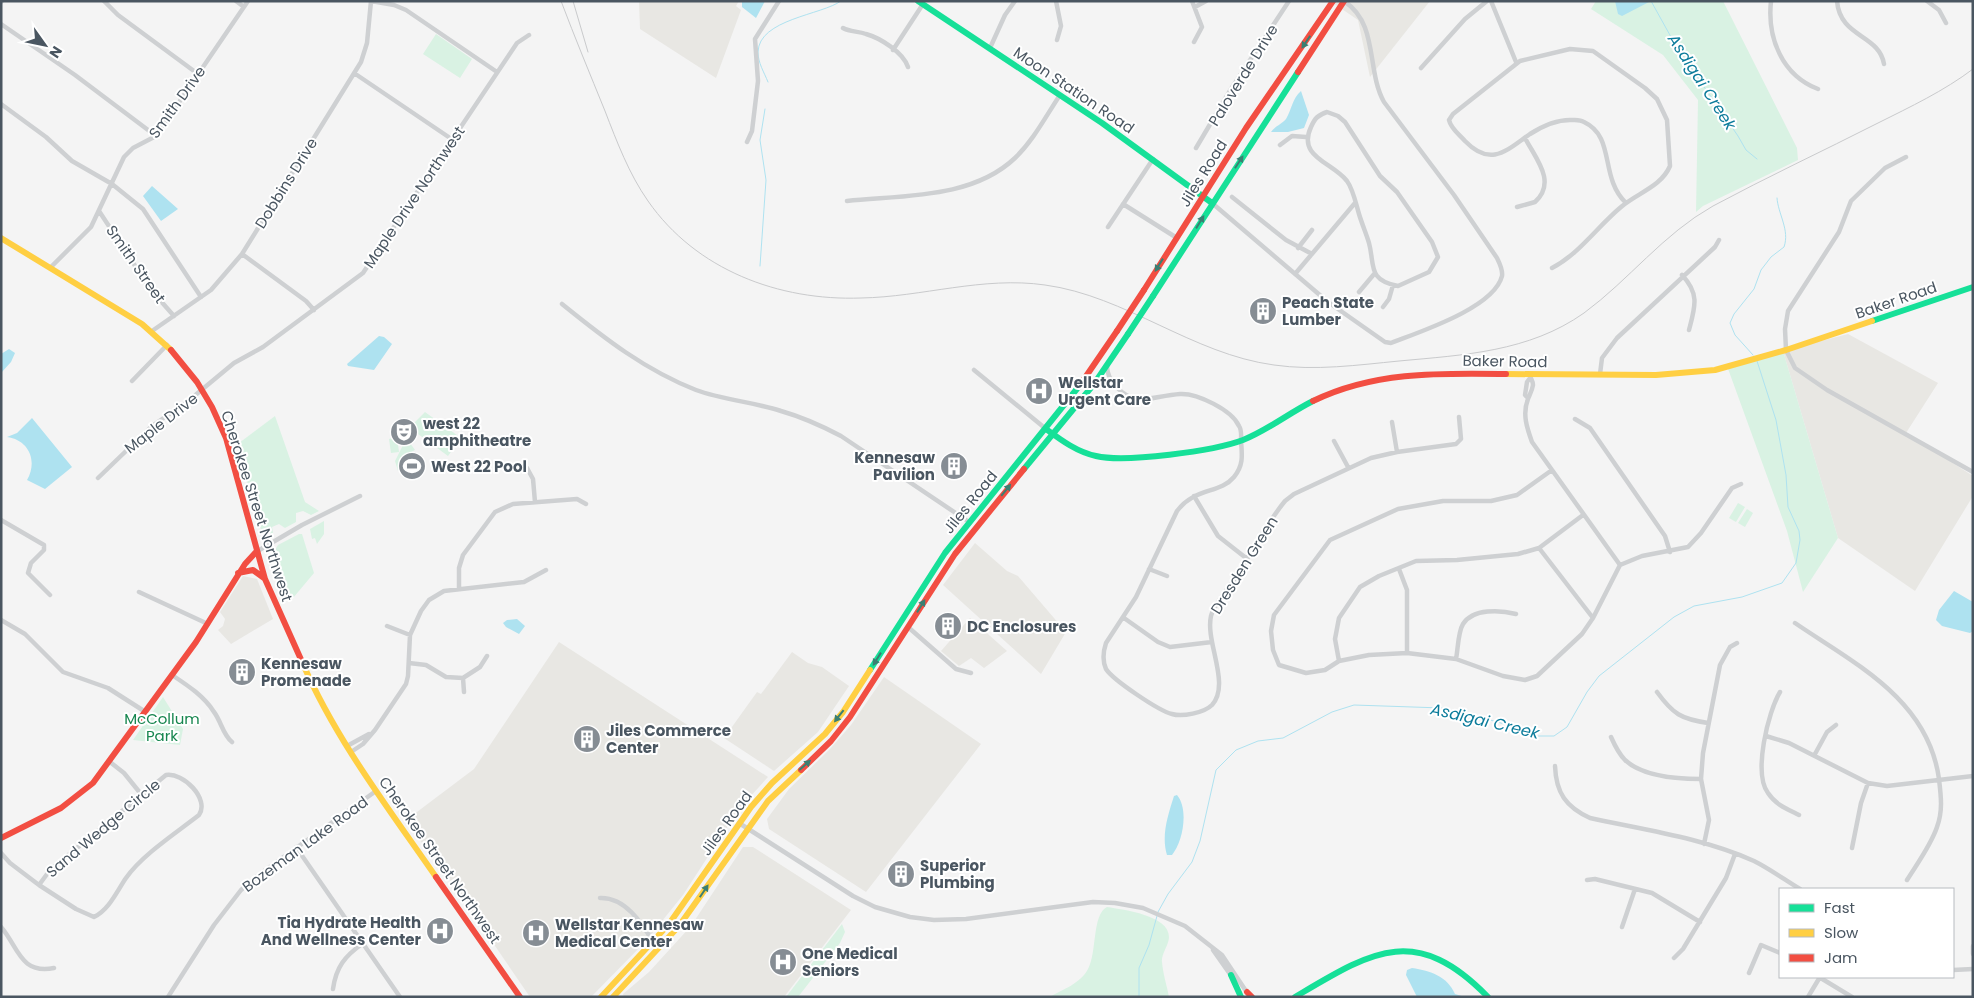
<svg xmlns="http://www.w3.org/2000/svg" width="1974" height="998" font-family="Poppins,sans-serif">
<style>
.commercial{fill:#e8e7e3}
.green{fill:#d9f2e3}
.water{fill:#aee2f0}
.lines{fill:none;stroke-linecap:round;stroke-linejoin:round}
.stream{stroke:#aee2f0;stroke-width:1}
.street{stroke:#ced0d2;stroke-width:4.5}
.fast{stroke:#16e098;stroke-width:6}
.slow{stroke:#ffcf43;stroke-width:6}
.jam{stroke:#f24e42;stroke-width:6}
.rail{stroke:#c9cacc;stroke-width:1}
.fast-bridge{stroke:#16e098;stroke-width:6}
.jam-bridge{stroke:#f24e42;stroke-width:6}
.oneway{fill:#3a7f72}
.labels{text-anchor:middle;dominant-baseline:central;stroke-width:4;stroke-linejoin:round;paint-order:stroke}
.street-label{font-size:15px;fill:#4a5661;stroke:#fff}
.poi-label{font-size:15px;font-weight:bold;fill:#4a5661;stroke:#fff;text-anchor:start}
.park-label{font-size:15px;fill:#17864f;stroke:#fff}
.water-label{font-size:16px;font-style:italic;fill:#0c7c9b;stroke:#fff}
</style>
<rect width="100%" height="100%" fill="#f4f4f4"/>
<path class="commercial" d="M639,1H739L736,6L741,10L716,78L640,29Z
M1330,1H1430L1370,77L1358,20Z
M1848,334L1938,383L1906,433L1973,476V496L1915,591L1838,538L1783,351Z
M975,543L1007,571L1018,576L1066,632L1041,674L943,585Z
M243,576L257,579L273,619L231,644L218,630L223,626L225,619L220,612Z
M970,618L1007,651L984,668L971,658L959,666L941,651Z
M559,642L768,777L739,809L683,895L646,941L591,997H530L443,870L405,821L474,769Z
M792,652L808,663L822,667L849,686L818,732L774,771L724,738L757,692L761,694Z
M884,677L981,744L866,892L769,829L767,819L789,789L830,749L851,725Z
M743,847H753L851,910L784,997H624L623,994L649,972L691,926Z"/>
<path class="green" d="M1596,1H1723L1797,148L1798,160L1703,206L1696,212L1698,100L1663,55L1591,9Z
M436,34L472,59L460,78L423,54Z
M1783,351L1838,538L1803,592L1787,531L1727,366Z
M425,412L461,438L448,456L418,434L414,423Z
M275,416L305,502L319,511L311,515L303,511L296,513V522L285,528L279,524L272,527L273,533L268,536L261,530L238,450L239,443Z
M397,437L399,452L391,453L389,439Z
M410,443L415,450L411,452L398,471L395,461L403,445Z
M1738,503L1745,507L1736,522L1729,518Z
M1747,509L1753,513L1745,527L1738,523Z
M324,521V534L317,544L315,538L312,539L310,529Z
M299,534H302L314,573L293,598L288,600L272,555L278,545Z
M163,697L183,729L180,745L133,740Z
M1107,907C1124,910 1169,915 1169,937C1169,945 1161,954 1162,962C1163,974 1167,986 1169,997H1050C1063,989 1080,984 1088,969C1097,953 1092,914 1107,907Z
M842,924L845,932L840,943L798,997H786Z"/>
<path class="water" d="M742,1H765L756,18L742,7Z
M1615,1H1651L1622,16L1618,14Z
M1301,91L1309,115L1304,128L1288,132H1271C1275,126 1282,124 1286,119C1292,109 1292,99 1301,91Z
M152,186L178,209L161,221L143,196Z
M379,336L384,337L392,344L374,370L348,366L347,364Z
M9,349L15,353L11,362L1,373V354Z
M32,418L72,467L45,489L27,480C38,461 29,440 7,437L17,433Z
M417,454L420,457L417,462L416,469L408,473L407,478L403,477L402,471Z
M1954,591L1973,602V631L1970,633L1942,626L1936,620L1939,610Z
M517,619L525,626L519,634L506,627L503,623L507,620Z
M1177,795C1189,809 1183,842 1172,855H1167C1161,836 1168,815 1174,796Z
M1412,968C1431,971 1447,976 1455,994L1465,997H1417L1406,975L1407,970Z"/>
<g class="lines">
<path class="stream" d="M1651,1L1676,46L1738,136L1746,150L1757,159
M768,82C764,72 758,63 758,52C759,19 822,15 841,1
M760,266L766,180L760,140L765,109
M1753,355L1735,335L1730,323L1734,314L1754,289L1761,270L1771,257L1784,247C1790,230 1778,214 1777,198
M1158,912L1168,894L1192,862L1200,841L1216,770L1236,750L1258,741L1283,738L1332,712L1354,705L1442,708L1498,722L1537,736H1554L1567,727L1587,692L1599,676L1674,617L1694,606L1742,597L1782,583L1796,563L1800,540L1799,531L1788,507L1786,475L1776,420L1757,361
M1139,997V968L1149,945L1157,916"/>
<path class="street" d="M104,1L118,15L198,74
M236,1L244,7
M371,1L394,5L406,10L497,72
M1056,1L1061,26L1057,40
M1192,1L1202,27L1194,42
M1491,1L1516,62
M1771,1C1767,38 1782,75 1818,89
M1837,1C1840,38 1879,34 1884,64
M1927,1L1939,10L1946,23
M1,2L2,1
M1195,7L1206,1
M1,24L75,75L156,136
M843,28C850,32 858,31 866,34C880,38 903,52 908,67
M990,48L1005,15L1015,1
M893,50L923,4
M1421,68L1465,19L1487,1
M354,73L453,140
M1,104L46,137L72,161L112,184L143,209L201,297
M1327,112L1338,116L1345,122L1380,176L1397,192L1432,242L1438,257L1429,272L1398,286C1367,280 1375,265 1369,243C1366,233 1362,224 1359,214C1356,204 1353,189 1347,181C1332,162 1297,157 1311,127C1315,118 1318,115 1327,112Z
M747,142L752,131L758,81L755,39L779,1
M1280,145L1292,136L1306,137
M1196,148L1231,89L1289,1
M1906,157L1885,168L1851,201L1839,232L1788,311L1785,329L1786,350L1795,368L1827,390L1973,472
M1232,197L1286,240L1312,254
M847,201C903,195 972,199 1015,158C1033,141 1046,116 1060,95
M1212,203L1328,302L1385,342L1391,343C1419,332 1494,308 1502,276C1503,270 1500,264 1497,258L1454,195L1384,102C1366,70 1379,24 1344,1
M1123,204L1177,238
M1517,207L1535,202C1557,182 1536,159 1525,138
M99,211L151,290L174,316
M1108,227L1153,159
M1298,248L1312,230
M242,254L306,301L314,310
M50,268L91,227L124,157L133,148L156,136L248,1
M1552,268C1579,254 1597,227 1621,207C1637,193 1661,187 1670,166L1667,120L1657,99L1645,88L1593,51L1570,49L1520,61L1453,114L1449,120C1451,129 1459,134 1465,141C1491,168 1507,150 1530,134C1541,127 1557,120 1570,120C1575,120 1580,119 1584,122C1616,137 1599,177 1626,203
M1295,274L1355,203
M1682,275C1700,294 1695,307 1689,330
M1359,292L1375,273
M562,304C604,338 645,370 696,390C723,400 754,402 781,411C802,417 822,426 841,436L969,522
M1383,307L1389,299L1393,285
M152,331L211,290L242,254L361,62L367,43L371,1
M1107,366C1107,382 1123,396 1138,400C1152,399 1166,395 1180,394C1197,393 1232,410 1239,426C1242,430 1241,436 1241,441C1242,454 1244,465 1234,477C1220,494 1195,487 1177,511L1136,597L1106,643C1103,652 1102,660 1106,669C1113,680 1159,711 1172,714C1182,717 1204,713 1212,705C1231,684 1205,642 1211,616C1215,602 1230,587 1238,574C1253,550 1267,523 1285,501L1294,494L1371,458L1397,452L1456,444L1461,439L1459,417
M974,370L1046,429
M1530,374C1530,379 1533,380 1533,385C1532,391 1530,394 1528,399C1522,414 1527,428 1532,442L1620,565
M1600,374L1602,358L1617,338L1715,247L1719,240
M132,381L167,345
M1094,384L1104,381L1112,382
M1528,398L1525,395L1527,382L1530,378
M1575,419L1590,428L1665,536L1670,552
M1392,422L1397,452
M1334,441L1348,467
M527,468L533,479L535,502
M1552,470L1517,495L1491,501H1443L1398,509L1330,540L1274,615L1271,631L1273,650L1279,665L1306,673L1325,670L1339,661L1369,655L1407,653L1456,659L1503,676L1525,680L1537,676L1582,634L1593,618L1620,565L1642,556L1688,547L1701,533L1732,488L1741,484
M98,478L152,426L187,402L234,363L263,347L363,273L517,43L529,35
M1194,496L1218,536L1246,558
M1,520L44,545V550L31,563L28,573L50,595
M1539,548L1593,618
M256,552L302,525L360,496
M1149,569L1167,576
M1399,569L1407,590V653
M459,589V568L463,555L495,512L513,504L577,499L586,504
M139,592L208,624
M1124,618L1158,642L1170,647L1212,642
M1,620L25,634L63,672L108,688L144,711
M1795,623C1855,664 1928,699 1939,779C1941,796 1943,811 1937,827C1931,845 1917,864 1907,880
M387,626L410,635
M908,627L956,669L971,673
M1456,659C1458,649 1458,632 1463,624C1473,608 1501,610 1516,614
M1339,661L1335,639L1339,618L1360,587L1379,576L1416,561L1457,560L1518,554L1539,548L1583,515
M409,663L426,665L446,677L463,678L480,667L487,656
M172,675C187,685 204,696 214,712C221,721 223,735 232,742
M463,678L464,692
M1657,692C1673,714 1681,719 1708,723
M1780,692C1768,712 1753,773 1768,793C1776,805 1787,809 1799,815
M1766,736L1789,743L1868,783L1887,786L1973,776
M1611,737C1615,746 1619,754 1625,760C1643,777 1678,779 1701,779
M347,746L369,734
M351,752L363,744L375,730L406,684L408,676L410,635L421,611L429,600L444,591L524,582L546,570
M1815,754L1827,732L1836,725
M110,762L124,773L141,794
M1555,766C1556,793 1566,807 1590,818C1645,830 1703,838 1754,861C1770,869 1785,880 1800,889
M739,823L853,896L875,907L910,917L934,920L966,919L1093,902L1115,903L1143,908L1185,926L1222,955L1248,994
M1704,844L1709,820L1701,779L1703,753L1720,665L1730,647L1737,643
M296,847L400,997
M1852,848L1861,803L1868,783
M1,853L10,863L35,882L39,885L76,909L94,917C109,910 117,891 126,878C142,855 176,833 199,815C210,799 183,772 166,775L50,870L39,885
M1587,880L1595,879L1652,893L1700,922
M600,898C625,897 642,923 653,942
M1,927C18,946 20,975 54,968
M1622,927L1635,889
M1973,946V954
M1213,950L1232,977
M1674,958L1683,949L1726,878L1735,854
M1953,970L1973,969
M1749,973L1761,945L1780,953
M1819,977L1852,997
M333,989C336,967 345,956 362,944
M168,997L214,925L241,890L261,873L376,791
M1808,997L1820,977"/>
<path class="fast" d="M918,1L1102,123L1212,203
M1153,296L1298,72
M1872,321L1973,287
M1046,429C1061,440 1077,452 1096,456C1125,463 1214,451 1243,440C1268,430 1289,413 1313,401
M1024,469L1094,384L1128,334
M870,670L945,553L1080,385
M1231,975L1241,997
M1295,997C1371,952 1415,922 1488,997"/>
<path class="slow" d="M1,238L142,324L171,350
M1506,374L1656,375L1715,370L1786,350L1872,321
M303,664C336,740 389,809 436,877
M643,925L652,929L665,926
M601,997L669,924L751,807L772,783L825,734L843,712L870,670
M613,997L679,926L768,801L801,770"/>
<path class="jam" d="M1298,72L1344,1
M1144,290L1246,128L1333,1
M171,350L197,382L212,407L226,438L265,579L303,664
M1080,385L1117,331
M1313,401C1374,371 1440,373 1506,374
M238,573L253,570L264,578
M801,770L831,741L850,717L955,554L1024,469
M1,838L61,808L93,783L196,642L245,564L256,552
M436,877L520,997
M1247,992L1252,997"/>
<path class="rail" d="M561,1C575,38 590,74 605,111C617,142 629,174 648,201C696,270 779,301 861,298C922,297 983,276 1045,285C1126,296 1192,354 1274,365C1315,371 1358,365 1399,361C1463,355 1529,352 1584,313C1629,280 1663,234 1713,206C1767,177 1823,151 1878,123C1910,107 1944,91 1973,69
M573,1L588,52"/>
<path class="fast-bridge" d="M1128,334L1153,296"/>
<path class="jam-bridge" d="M1117,331L1144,290"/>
</g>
<defs><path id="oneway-solid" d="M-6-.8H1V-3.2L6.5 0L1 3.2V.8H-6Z" transform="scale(1.25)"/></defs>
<g class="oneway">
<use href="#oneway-solid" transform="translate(1306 42) rotate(124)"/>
<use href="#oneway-solid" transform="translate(1239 162) rotate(-57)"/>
<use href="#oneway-solid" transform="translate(1200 222) rotate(-58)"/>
<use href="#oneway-solid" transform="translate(1159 265) rotate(122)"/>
<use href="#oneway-solid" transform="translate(1006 490) rotate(-51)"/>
<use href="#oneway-solid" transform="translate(921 606) rotate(-58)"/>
<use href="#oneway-solid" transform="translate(877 659) rotate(122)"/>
<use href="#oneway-solid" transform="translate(839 716) rotate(128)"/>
<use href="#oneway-solid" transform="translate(805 765) rotate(-41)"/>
<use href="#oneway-solid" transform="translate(704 891) rotate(-56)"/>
</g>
<defs>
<g id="building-disc" transform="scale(1.4375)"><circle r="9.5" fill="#868d94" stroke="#fff"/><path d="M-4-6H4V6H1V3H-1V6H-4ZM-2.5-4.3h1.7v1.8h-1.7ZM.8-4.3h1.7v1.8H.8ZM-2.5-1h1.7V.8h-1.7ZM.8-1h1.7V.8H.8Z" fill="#fff"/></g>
<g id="hospital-disc" transform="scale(1.4375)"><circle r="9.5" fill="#868d94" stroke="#fff"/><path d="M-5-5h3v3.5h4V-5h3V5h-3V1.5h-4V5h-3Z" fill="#fff"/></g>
<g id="theatre-disc" transform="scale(1.4375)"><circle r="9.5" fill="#868d94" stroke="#fff"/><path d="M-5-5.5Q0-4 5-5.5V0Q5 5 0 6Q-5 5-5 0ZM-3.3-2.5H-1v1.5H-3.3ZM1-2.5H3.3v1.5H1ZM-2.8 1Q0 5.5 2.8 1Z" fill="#fff"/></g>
<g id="stadium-disc" transform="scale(1.4375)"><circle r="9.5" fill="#868d94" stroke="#fff"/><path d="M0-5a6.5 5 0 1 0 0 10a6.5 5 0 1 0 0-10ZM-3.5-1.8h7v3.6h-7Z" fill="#fff"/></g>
</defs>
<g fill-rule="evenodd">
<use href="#building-disc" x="1263" y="311"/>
<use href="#hospital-disc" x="1039" y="391"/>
<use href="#theatre-disc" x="404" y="432"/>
<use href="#stadium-disc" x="412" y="466"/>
<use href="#building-disc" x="954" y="466"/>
<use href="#building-disc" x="948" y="626"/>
<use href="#building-disc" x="242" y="672"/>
<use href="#building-disc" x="587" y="739"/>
<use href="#building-disc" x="901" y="874"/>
<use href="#hospital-disc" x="440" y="931"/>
<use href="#hospital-disc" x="536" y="933"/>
<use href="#hospital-disc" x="783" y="962"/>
</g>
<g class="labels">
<g class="street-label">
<text transform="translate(1243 75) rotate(-58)">Paloverde Drive</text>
<text transform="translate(1074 90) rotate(34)">Moon Station Road</text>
<text transform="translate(177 102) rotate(-54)">Smith Drive</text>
<text transform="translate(1203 173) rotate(-58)">Jiles Road</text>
<text transform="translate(286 183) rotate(-58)">Dobbins Drive</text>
<text transform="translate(414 197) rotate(-56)">Maple Drive Northwest</text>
<text transform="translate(136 264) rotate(55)">Smith Street</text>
<text transform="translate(1896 300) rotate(-19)">Baker Road</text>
<text transform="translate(1505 361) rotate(1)">Baker Road</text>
<text transform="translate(161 423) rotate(-38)">Maple Drive</text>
<text transform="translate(970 502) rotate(-51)">Jiles Road</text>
<text transform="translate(257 506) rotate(72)">Cherokee Street Northwest</text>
<text transform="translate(1244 565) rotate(-58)">Dresden Green</text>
<text transform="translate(726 823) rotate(-54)">Jiles Road</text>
<text transform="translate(103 828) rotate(-40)">Sand Wedge Circle</text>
<text transform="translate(305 844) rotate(-36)">Bozeman Lake Road</text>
<text transform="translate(440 860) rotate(55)">Cherokee Street Northwest</text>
</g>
<g class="poi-label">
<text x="1282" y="302">Peach State<tspan x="1282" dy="17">Lumber</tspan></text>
<text x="1058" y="382">Wellstar<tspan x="1058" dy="17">Urgent Care</tspan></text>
<text x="423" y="423">west 22<tspan x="423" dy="17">amphitheatre</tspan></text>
<text x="935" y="457" text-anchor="end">Kennesaw<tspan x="935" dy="17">Pavilion</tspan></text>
<text x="431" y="466">West 22 Pool</text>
<text x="967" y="626">DC Enclosures</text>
<text x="261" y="663">Kennesaw<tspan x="261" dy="17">Promenade</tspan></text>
<text x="606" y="730">Jiles Commerce<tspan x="606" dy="17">Center</tspan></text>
<text x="920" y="865">Superior<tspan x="920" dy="17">Plumbing</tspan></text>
<text x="421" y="922" text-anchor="end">Tia Hydrate Health<tspan x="421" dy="17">And Wellness Center</tspan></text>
<text x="555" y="924">Wellstar Kennesaw<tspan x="555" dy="17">Medical Center</tspan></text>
<text x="802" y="953">One Medical<tspan x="802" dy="17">Seniors</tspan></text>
</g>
<g class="park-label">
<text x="162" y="718">McCollum<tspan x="162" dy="17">Park</tspan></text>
</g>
<g class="water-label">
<text transform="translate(1702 82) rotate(57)">Asdigai Creek</text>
<text transform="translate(1485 721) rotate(13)">Asdigai Creek</text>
</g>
</g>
<rect width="1974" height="998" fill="none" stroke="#4a5661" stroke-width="5"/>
<rect x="1779" y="888" width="175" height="90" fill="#ffffff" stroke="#b7bbc0"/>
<rect x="1789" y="904" width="25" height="8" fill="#16e098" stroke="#b7bbc0"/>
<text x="1824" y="913" font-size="15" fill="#4a5661">Fast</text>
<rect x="1789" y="929" width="25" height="8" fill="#ffcf43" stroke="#b7bbc0"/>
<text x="1824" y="938" font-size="15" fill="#4a5661">Slow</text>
<rect x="1789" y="954" width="25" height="8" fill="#f24e42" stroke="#b7bbc0"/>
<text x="1824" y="963" font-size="15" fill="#4a5661">Jam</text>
<g transform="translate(45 45) rotate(123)" stroke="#ffffff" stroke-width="4" paint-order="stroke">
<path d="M0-4L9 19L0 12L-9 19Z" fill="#4a5661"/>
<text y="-8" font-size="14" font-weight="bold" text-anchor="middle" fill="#4a5661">N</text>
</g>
</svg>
